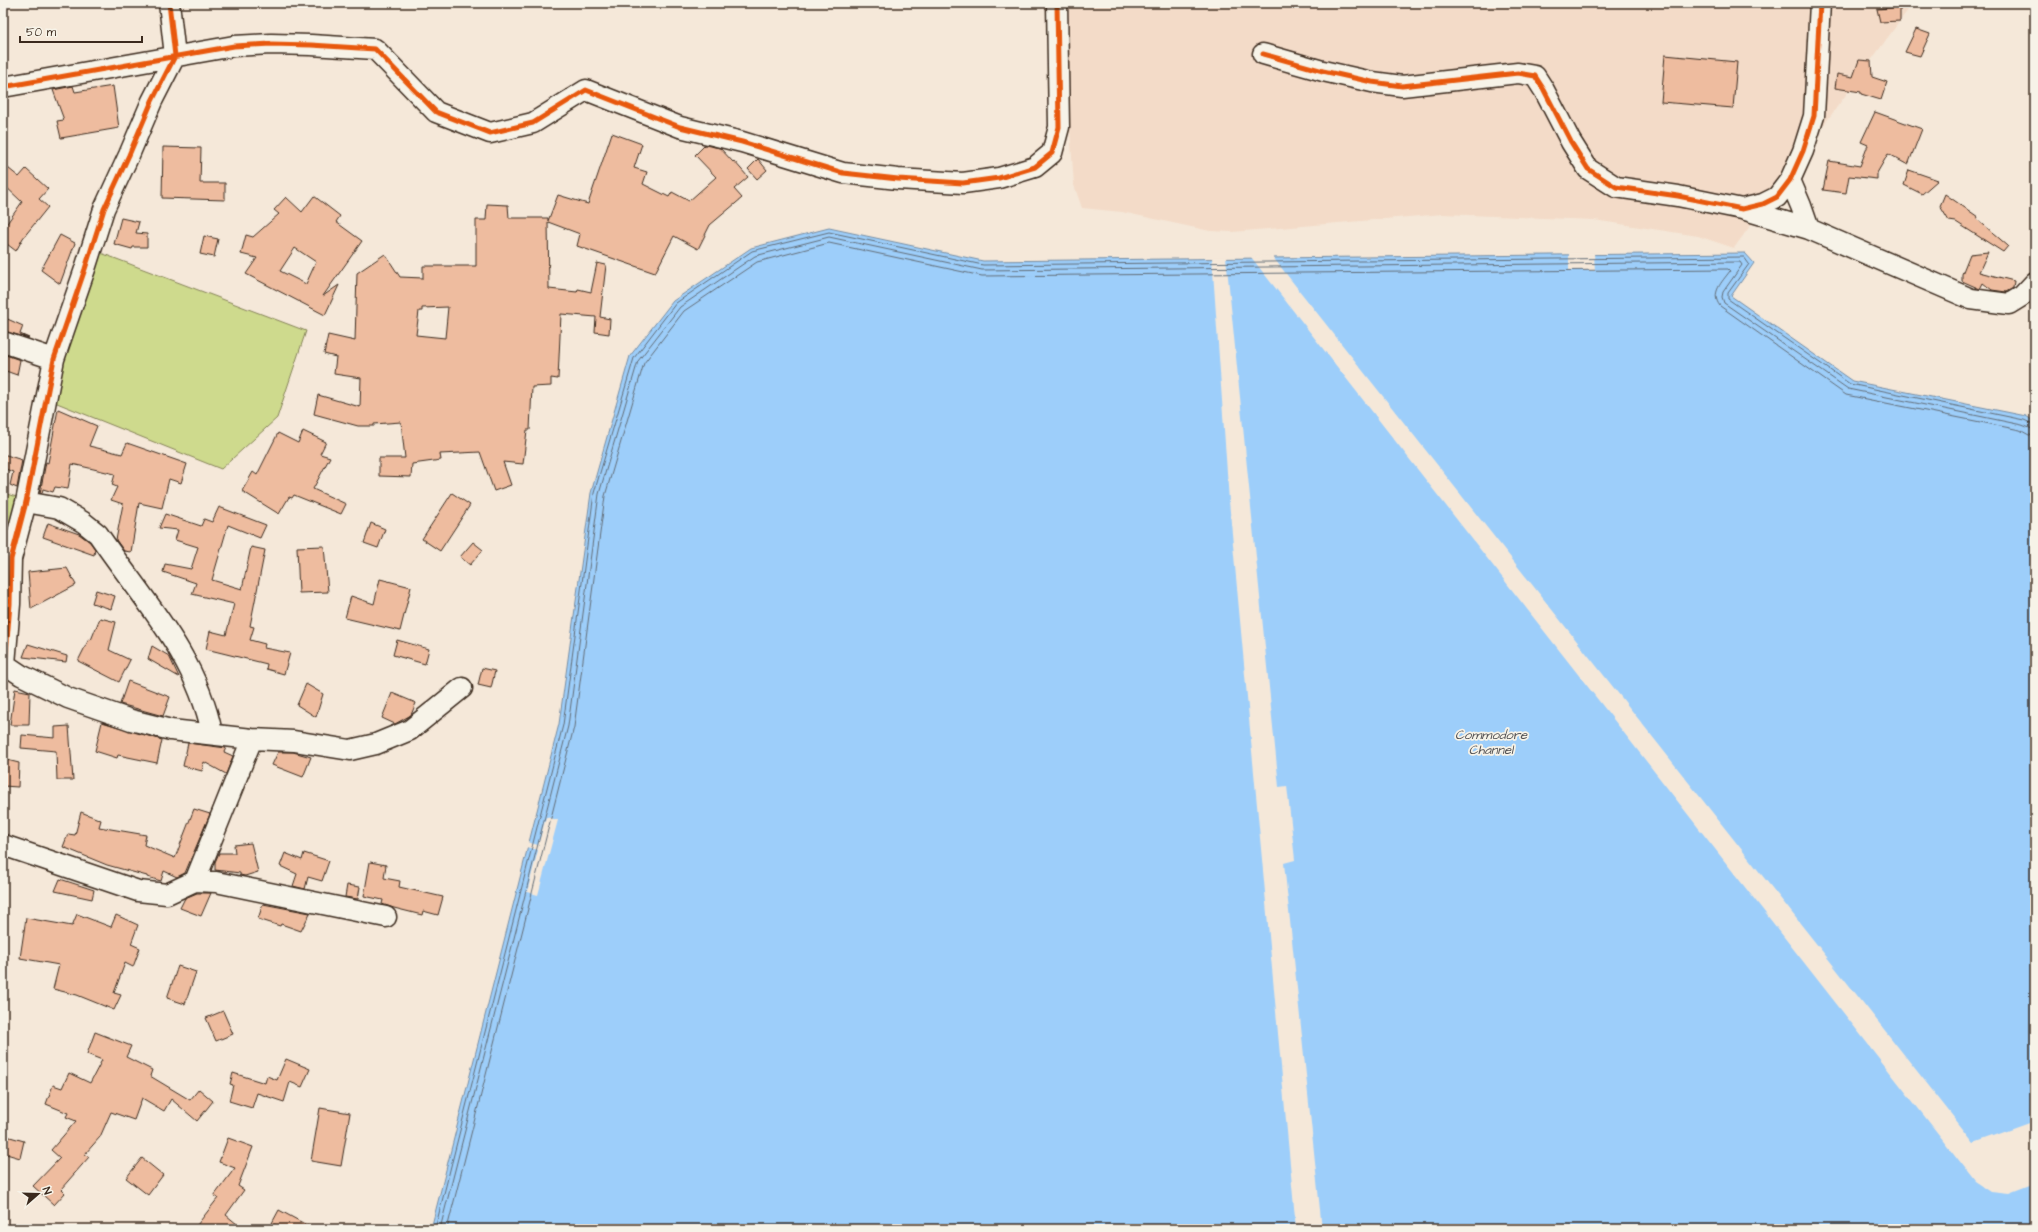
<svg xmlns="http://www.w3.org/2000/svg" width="2038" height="1232" font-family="'Architects Daughter',sans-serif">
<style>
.built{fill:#f3dbc8}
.green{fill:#ceda8d;stroke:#848256}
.water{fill:#9dcefa;stroke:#768ca2}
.pier{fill:#f5e8d9}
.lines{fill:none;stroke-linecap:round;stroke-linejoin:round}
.shore{stroke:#626c76;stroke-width:1}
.building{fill:#eebc9f;stroke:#3b2a1e;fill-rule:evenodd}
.street-casing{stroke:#3b2a1e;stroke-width:23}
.street{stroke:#f7f3e8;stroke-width:20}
.cycleway-casing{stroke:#f7f3e8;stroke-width:8}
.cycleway{stroke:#e8590c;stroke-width:5}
.labels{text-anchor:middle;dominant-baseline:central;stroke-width:3.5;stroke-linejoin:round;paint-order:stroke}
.water-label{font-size:13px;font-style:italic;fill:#545355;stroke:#f7f3e8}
</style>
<rect width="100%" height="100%" fill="#f5e8d9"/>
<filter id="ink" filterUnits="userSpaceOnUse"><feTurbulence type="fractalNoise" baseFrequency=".025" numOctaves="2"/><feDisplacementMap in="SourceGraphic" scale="8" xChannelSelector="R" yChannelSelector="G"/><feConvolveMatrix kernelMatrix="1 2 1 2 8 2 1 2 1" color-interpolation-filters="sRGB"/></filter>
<g filter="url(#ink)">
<path class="built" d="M1061,3H1913L1734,248L1698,236L1594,220L1443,214L1232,232L1210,231L1122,212L1082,208L1074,185Z"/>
<path class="green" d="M93,250L306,331L277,418L221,469L52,401Z
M3,493L20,498L15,527L3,524Z"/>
<path class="water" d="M829,228L983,261L1745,253L1754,263L1731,296L1852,381L2026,416L2035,422V1229H431L559,724L591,493L630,356L673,301L751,248Z"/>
<path class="pier" d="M1569,253H1594L1595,271L1569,270Z
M1272,256L1974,1143L2035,1121V1184L2009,1194L1991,1192L1976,1182L1251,257Z
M1212,257H1226L1279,787L1287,786L1295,860L1284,863L1322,1229H1296L1229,501Z
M546,817L558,820L538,895L527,892L538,850L526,847L527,842L538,845Z"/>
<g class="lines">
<path class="shore" d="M435,1229L563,725L594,493L634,358L676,303L752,251L829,232L983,265L1744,257L1749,264L1728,293V299L1850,384L2024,420L2035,425
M440,1229L568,726L599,494L638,361L680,307L755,256L829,237L982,270L1740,262L1742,265L1723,292L1722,297L1724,303L1848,389L2022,425L2035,430
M447,1229L574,727L605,496L644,363L684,311L757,262L829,243L982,276L1728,269L1730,271C1722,282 1710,293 1720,306L1846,395L2020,430L2029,435L2035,436"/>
</g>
<path class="building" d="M1900,7V21L1880,22L1877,9Z
M1916,29L1930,34L1920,56L1905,52Z
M1665,55L1737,62L1733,108L1661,102Z
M1859,60L1871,61L1872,77L1887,82L1881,100L1861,94V92L1835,88L1837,74L1853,77Z
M73,86L75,92L113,86L119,128L61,138L57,121L64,120L53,90Z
M1875,112L1922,129L1908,165L1888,154L1877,173V179L1849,176L1846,193L1823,190L1829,161L1860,166L1868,145L1861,142Z
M612,133L642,144L634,168L647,172L643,184L669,197L672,192L689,201L716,177L695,155L705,145L720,148L733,162L734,161L748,177L734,189L742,198L710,225L698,249L674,236L655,273L577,246L580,234L548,222L549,289L577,292L578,289L591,292L597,263L606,265L600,317L610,319L609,334L595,332L596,317L561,314L558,379L551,378V386L532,387L530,430H527L523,464L503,462L511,485L494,491L480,452L440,454L441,460L412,464L411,477L379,476V458H405L401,422L374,424V426H358L314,414L318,395L360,407L361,378L334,374L336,357L324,354L328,335L355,341L357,273L385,254L400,277L423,278V266H476V220H486L487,204L508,205L509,218H548V221L558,195L588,204ZM448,307L445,338L416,335L419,311H422V308Z
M163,147L201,148L200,183H225V200L162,198Z
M758,159L767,170L757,179L748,169Z
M3,164L19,177L26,169L48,189L39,199L48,207L23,238L16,251L3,241V229L22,202L3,184Z
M1909,170L1938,180L1922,194L1904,185Z
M1945,194L1978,217L1977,219L2008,246L2003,252L1956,222L1949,221L1940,206Z
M314,196L340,216L336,222L362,241L323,296L339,285L325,315L246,274L257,258L241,254L246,235L253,237L279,214L274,210L286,197L302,212ZM295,248L316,262L306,284L280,271Z
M121,218L139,222L136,233L147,234V247H133L132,249L114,244Z
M60,235L75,243L60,284L41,270Z
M204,236L218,239L214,257L200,254Z
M1988,252L1979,272L2014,281L2013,288L2006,292L1992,290L1983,283L1980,289L1962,281V274L1970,254Z
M3,317L23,326L20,334L29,338L3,331Z
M3,354L20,360L17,375L3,370Z
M58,409L97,426L89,446L122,454L127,443L187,464L181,483L169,479L162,508L139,503L131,552L124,551L116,540L123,504L111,500L117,487L112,485L115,474L72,464L68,489L55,487L53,492L43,489L42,493H40L46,462L48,463Z
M303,431L326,442L320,454L330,457L313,489L346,504L341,514L294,495L292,498L289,497L279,514L242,491L253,472L257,475L278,433L298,443Z
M3,454L22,460L17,488L10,485L13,472L3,468Z
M452,493L470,505L440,551L422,539Z
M219,507L266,525L260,538L228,525L212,580L242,589L251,547L265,550L250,626L254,627L250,640L265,644L264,648L290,653L284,674L266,669L267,664L206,649L210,631L226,635L234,604L192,594L196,583L163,572L165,564L191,569L198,547L175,540L178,530L159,528L165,514L201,526L204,519L212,522Z
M48,523L79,534L90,542L95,549L94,555L43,537Z
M371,523L385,529L378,548L364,543Z
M473,542L483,550L470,565L460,557Z
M324,546L328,592L299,593L297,547Z
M67,568L76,585L31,609L28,572Z
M380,579L411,587L400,631L345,618L351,596L374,604Z
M96,590L115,596L111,609L92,603Z
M100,618L116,622L109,650L130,660L119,682L78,661L89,639L91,640Z
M397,640L429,649L425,664L393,655Z
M28,644L67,656L66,662L23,657Z
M152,646L169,656L179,677L148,659Z
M482,668L495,671L491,688L478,685Z
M128,681L170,697L163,716L120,704Z
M306,684L323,694L316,717L297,705Z
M15,689L30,692L29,725H10Z
M392,693L416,703L411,715L395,724L382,718Z
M102,722L162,740L157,763L118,755L117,758L95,751Z
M69,726L73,780H57L56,751L21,748L22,735L55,738V727Z
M188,743L226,748L224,752L233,756L226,774L204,762L202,771L183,766Z
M278,752H293L311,757L303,777L272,765Z
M3,759L19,763L18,787L3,786Z
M194,809L210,814L185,873L177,877L164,871L161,881L147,877V876L107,865L63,847L68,834L75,835L81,812L101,820L99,827L146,835L144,845L175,858Z
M251,843L258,872L245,876L240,875V873L215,870V862L219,853H235L234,845Z
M285,853L302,860L304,853L329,861L322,881L308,877L305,889L293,886L297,874L280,866Z
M370,862L386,865L384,878L400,881L399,887L443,897L438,915L423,911L422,915L394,908L382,904L383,900L364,896Z
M60,879L94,890L92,899L55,891Z
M347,885L360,887L358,899L345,897Z
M197,893H211L201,916L180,908L185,898Z
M263,904L310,913L301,931L281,924L280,926L258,919Z
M77,914L111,927L116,915L138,925L131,944L140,948L133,967L125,963L114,993L121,995L114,1010L77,995L53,989L59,965L20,958L26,918L72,926Z
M178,966L196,972L185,1004L167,998Z
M223,1011L233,1034L216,1041L206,1018Z
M95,1032L131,1046L126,1057L152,1070L150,1076L190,1100L199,1089L213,1101L197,1121L171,1099L164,1111L142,1098L134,1120L111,1112L100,1137L85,1154L89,1157L61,1189L65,1193L54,1205L33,1186L60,1158L51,1150L76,1121L66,1117L68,1113L46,1104L53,1085L62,1088L69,1073L90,1083L102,1060L87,1054Z
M286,1059L310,1069L302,1087L290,1082L284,1102L257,1093L252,1108L229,1101L233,1085L230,1084L233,1073L265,1083L267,1076L277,1080Z
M320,1108L350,1113L341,1166L311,1161Z
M3,1135L24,1141L20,1158L3,1153Z
M228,1138L253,1147L238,1186L244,1190L226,1215L243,1229H194L218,1198L214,1196L235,1168L219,1162Z
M142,1158L163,1175L148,1195L126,1178Z
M279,1210L314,1229H282L272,1223Z"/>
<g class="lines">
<g class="street-casing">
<path id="street" d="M1263,54L1323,71L1372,82L1402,86L1518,73L1535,76L1544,90L1571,142L1588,169L1616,187L1678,196L1742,209L1763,204L1777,197L1790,180L1803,151L1814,116L1820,3
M3,87L234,46L271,44L311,45L375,49L436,112L490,133L533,123L586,90L680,127L742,142L843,173L898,179L963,183L999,178L1035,167L1052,153L1059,127L1057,3
M1790,180L1801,206L1809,229
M1742,209L1809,229L1971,299L2009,304L2022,296L2035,282
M3,342L54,359
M26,502L59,508L83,522L98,534C142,599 196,654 212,733
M3,663L21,675L68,698L131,720L171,730L252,739L294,741L350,750L376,744L410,730L462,688
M5,664L10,604L11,559L26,502L54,359L85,269L104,209L129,155L152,101L175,56L169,3
M3,845L138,891L167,894L195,881L216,882L386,917
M195,881L252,739"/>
</g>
<use href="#street" class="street"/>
<g class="cycleway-casing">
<path id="cycleway" d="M1263,54L1323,71L1372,82L1402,86L1518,73L1535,76L1544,90L1571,142L1588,169L1616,187L1678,196L1742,209L1763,204L1777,197L1790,180L1803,151L1814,116L1820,3
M3,87L234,46L271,44L311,45L375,49L436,112L490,133L533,123L586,90L680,127L742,142L843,173L898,179L963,183L999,178L1035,167L1052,153L1059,127L1057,3
M5,664L10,604L11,559L26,502L54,359L85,269L104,209L129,155L152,101L175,56L169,3"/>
</g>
<use href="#cycleway" class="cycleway"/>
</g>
</g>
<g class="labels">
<g class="water-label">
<text x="1491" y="735">Commodore<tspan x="1491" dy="15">Channel</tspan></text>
</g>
</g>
<rect width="2038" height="1232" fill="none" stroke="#f7f3e8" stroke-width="16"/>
<rect x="8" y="8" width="2022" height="1216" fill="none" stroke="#3b2a1e" stroke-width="1.5" filter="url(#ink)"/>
<g transform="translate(38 1194) rotate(70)" stroke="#f7f3e8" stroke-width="3" paint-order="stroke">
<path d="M0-3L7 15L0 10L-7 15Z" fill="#3b2a1e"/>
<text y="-6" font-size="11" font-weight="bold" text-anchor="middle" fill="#3b2a1e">N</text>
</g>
<path d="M20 36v6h122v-6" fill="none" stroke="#3b2a1e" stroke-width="2"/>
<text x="26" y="36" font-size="12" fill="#3b2a1e" stroke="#f7f3e8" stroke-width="3" paint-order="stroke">50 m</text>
</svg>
